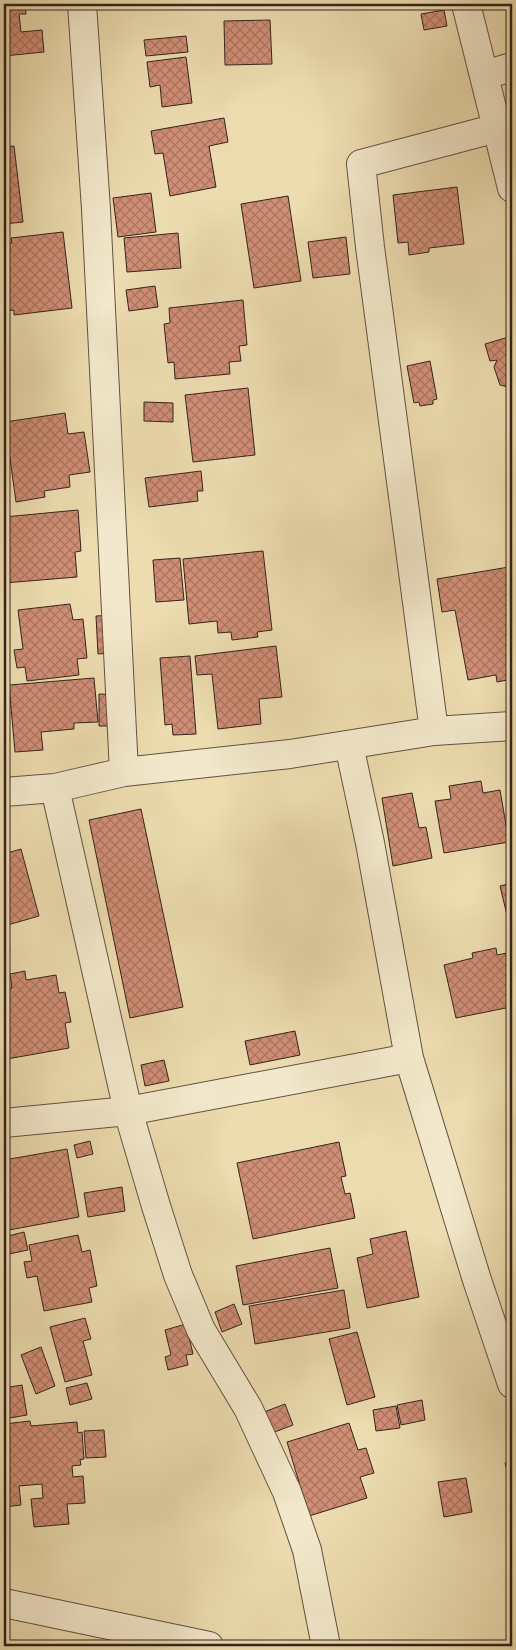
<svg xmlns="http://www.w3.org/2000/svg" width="516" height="1650" font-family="'EB Garamond',serif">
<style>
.building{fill:url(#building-cross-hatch);stroke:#35241d}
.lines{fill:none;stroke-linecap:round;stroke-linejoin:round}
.minor-casing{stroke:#635242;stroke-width:30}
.minor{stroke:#f3e8cb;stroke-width:28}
</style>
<defs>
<pattern id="building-cross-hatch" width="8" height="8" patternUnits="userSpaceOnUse" patternTransform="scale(1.25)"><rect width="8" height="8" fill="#d08e75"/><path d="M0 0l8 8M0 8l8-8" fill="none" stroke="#aa745f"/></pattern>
</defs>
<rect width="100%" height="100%" fill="#ecdcaf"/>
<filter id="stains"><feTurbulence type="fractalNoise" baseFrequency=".004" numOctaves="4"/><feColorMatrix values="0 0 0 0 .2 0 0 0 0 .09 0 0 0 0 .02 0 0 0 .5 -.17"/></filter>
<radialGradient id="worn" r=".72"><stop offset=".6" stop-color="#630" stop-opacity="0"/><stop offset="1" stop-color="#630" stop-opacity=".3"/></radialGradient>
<path class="building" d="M4,4H25L26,14H19L21,32L42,30L44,52L4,56Z
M141,4H213V6L141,8Z
M444,10L447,26L424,30L421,14Z
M270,20L272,64L225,65L224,21Z
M186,36L188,52L146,56L144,40Z
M186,57L192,103L162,107L160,85L150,87L147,62Z
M224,118L228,142L209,146L216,187L170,196L163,153L155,154L151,131Z
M14,146L23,222L4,224V147Z
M457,187L464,244L429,248V252L409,255L408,242L398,243L393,195Z
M151,193L156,232L118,237L113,198Z
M288,196L301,281L254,288L241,204Z
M63,232L72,308L14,315V310L4,311V244L12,243L11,238Z
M178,233L181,268L127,272L124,238Z
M346,237L350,274L313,278L308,242Z
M155,286L158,307L129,311L126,290Z
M243,300L247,345L239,346L241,361L229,362L230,374L175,379L174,362L168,363L164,324L170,323L169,308Z
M512,336V388L500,385L494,367L497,360L490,361L485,344Z
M430,361L437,399L433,400V404L420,406L419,402L414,403L407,366Z
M248,388L255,455L193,462L185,395Z
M144,402L173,403V422L144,421Z
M65,413L68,434L84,432L90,472L69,475L70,487L44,491L45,497L16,502L5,422Z
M201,471L203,491H197L198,501L149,507L145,478Z
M78,510L81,551L75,552L77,577L4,583V517Z
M263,551L272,630L257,632L258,637L232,640L231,632L218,633L217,621L189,624L183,559Z
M180,558L184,600L156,602L153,560Z
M509,567L512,588V679L497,682L496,675L468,680L455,610L442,612L437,579Z
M70,604L73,620L83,619L87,658L77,659L79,675L27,681L25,667L17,668L14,650L23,649L18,610Z
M117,615L119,652L98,654L96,616Z
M276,646L282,697L259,699L261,724L218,729L212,674L197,675L195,656Z
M190,656L196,734L173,735L172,724L165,725L160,658Z
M94,678L98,722L74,723V729L41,732L43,750L15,752L9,685Z
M99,694L123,695V726H99Z
M481,781L483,793L500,790L509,842L444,853L435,801L451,799L449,786Z
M412,793L419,828L426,827L432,858L393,866L382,798Z
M141,809L183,1007L130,1018L89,820Z
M21,849L39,916L4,926V854Z
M512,883V914L507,915L500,886Z
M4,929L10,952L4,954Z
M496,948L497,955L512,952V1013L511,1007L456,1018L444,965L473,958L472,953Z
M25,971L26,980L56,975L59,993L65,992L71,1022L65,1023L69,1048L7,1059L4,1039V989L12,988L10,974Z
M295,1031L300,1055L250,1065L245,1041Z
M164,1060L169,1081L145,1086L141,1065Z
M90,1141L93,1154L77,1158L74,1145Z
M339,1142L346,1176L341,1177L345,1194L350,1193L355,1218L253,1239L237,1163Z
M67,1149L79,1217L9,1230L4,1202V1160Z
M122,1187L125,1211L88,1217L84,1193Z
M406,1231L419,1297L367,1308L357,1258L373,1254L370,1239Z
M24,1232L28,1250L4,1255V1237Z
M78,1235L82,1252L90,1250L97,1286L89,1288L92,1302L44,1311L37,1276L27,1278L24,1262L32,1261L29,1245Z
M330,1248L338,1288L243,1305L236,1266Z
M344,1290L350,1328L255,1344L249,1306Z
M234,1304L242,1324L222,1332L215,1312Z
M85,1318L91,1339L83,1341L92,1375L65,1382L50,1327Z
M186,1324L193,1354L186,1355L188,1365L168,1370L165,1357L171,1355L165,1330Z
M357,1332L375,1397L347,1405L329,1339Z
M41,1347L55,1386L36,1394L21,1355Z
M87,1383L92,1399L70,1405L66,1388Z
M22,1385L27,1415L4,1419V1388Z
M422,1400L425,1420L401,1425L397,1405Z
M285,1404L293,1425L272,1433L264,1412Z
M396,1406L400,1428L376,1431L373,1410Z
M30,1421L31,1426L77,1422L78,1433L82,1432L84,1459L80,1460L81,1465L72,1466L73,1477L83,1476L85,1503L67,1504L69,1524L34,1527L31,1499L43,1498L42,1484L19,1486L21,1505L4,1507V1424Z
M349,1423L358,1450L366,1448L374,1473L360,1477L367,1498L309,1516L287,1442Z
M104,1430L106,1457L86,1458L84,1431Z
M512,1461V1479L510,1480L505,1463Z
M466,1478L472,1512L444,1517L438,1482Z"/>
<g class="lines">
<g class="minor-casing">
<path id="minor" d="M82,4L96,209L124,772
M466,4L512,188
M485,75L512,67
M434,731L370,247L361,164L497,128
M349,745L370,843L409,1058L477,1280L512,1384
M55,788L128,1111L156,1206L178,1275L201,1330L248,1408L287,1492L307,1550L326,1646
M4,792L55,788L124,772L290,754L434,731L512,726
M4,1123L128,1111L409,1058
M4,1603L209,1646"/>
</g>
<use href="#minor" class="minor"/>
</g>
<rect width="516" height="1650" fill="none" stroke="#ecdcaf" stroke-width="20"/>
<rect x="5" y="5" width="506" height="1640" fill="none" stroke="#35241d" stroke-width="2.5"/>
<rect x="10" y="10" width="496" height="1630" fill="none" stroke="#35241d"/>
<rect width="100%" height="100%" filter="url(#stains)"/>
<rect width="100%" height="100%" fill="url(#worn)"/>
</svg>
